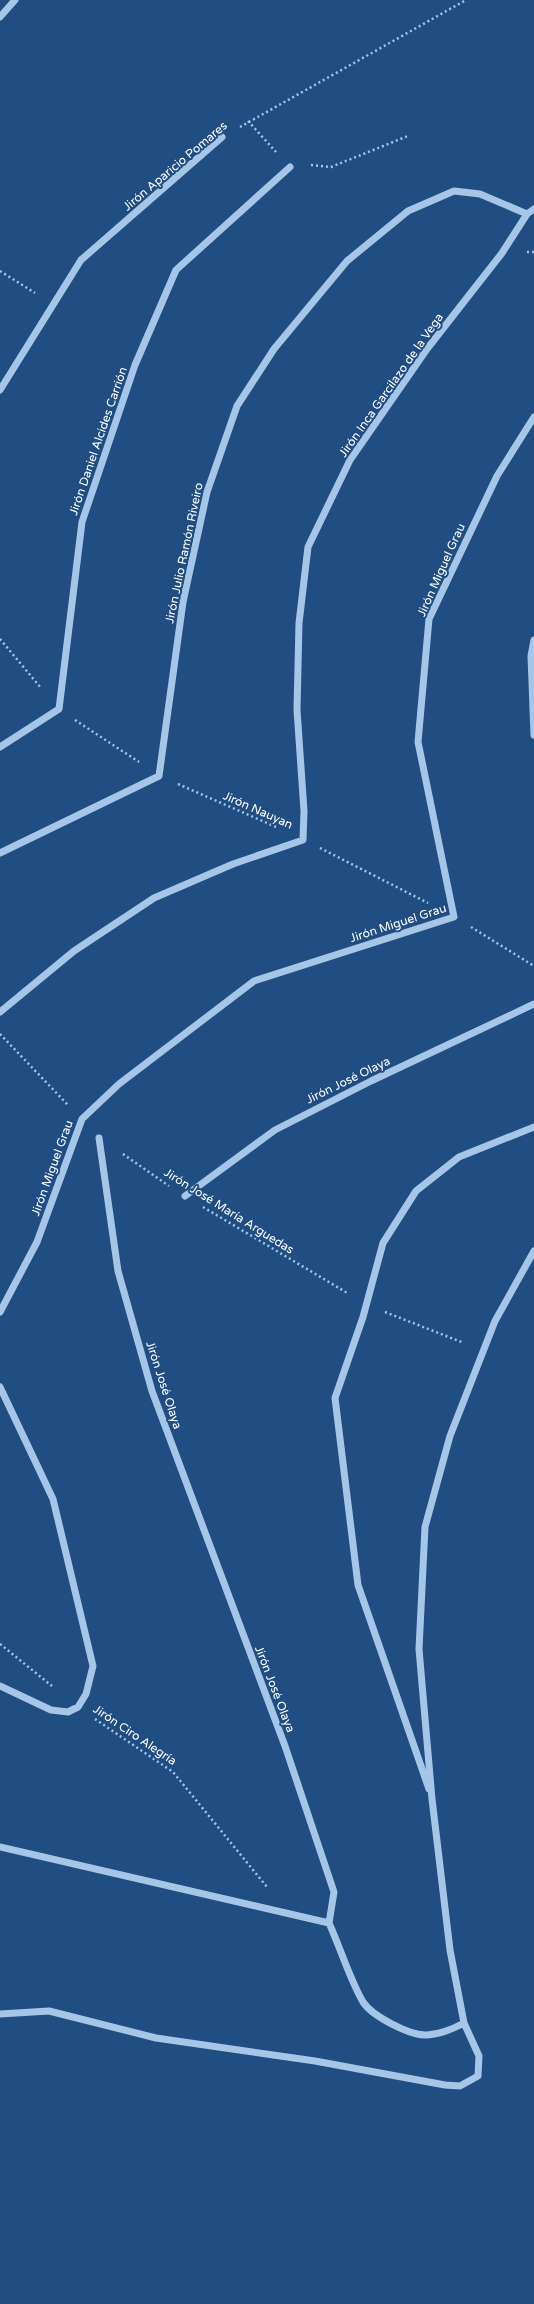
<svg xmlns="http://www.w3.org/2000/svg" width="534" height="2304" font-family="'Varela Round',sans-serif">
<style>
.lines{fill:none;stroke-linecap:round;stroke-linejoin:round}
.path{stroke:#a6c6e8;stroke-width:2.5;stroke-dasharray:2 3;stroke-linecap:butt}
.minor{stroke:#a6c6e8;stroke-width:7}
.labels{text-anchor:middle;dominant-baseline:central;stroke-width:4;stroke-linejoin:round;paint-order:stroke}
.street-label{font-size:12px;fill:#fff;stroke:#204d82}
</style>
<rect width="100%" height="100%" fill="#204d82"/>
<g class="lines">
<path class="path" d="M248,121L276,152
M240,127L466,0
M311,165L331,167L408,136
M527,252H534
M0,271L35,293
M0,639L41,688
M75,720L139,762
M178,784L276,827
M320,848L428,903
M471,927L534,966
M0,1034L68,1105
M123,1154L169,1186
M203,1207L349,1294
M385,1312L464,1343
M0,1644L52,1686
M95,1719L173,1772L267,1887"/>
<path class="minor" d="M0,17L15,0
M0,390L81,260L222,137
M534,640L531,656L534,735
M0,747L59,709L82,522L135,365L176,270L290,167
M0,853L159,776L183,602L207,492L237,406L274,349L347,261L408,211L454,191L480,194L527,214
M0,1012L74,951L154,898L233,864L303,840L304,811L297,710L299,623L308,547L350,460L427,349L502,253L527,214L534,209
M185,1196L275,1130L371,1081L534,1004
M0,1312L37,1242L82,1119L119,1084L254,981L454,917L418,742L429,619L497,476L534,417
M0,1387L53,1499L93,1666L86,1694L78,1707L68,1712L51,1710L0,1686
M429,1789L358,1585L335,1398L363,1317L383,1243L416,1191L459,1157L534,1127
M0,1847L329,1923L334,1892L285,1746L152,1391L118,1271L99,1138
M329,1923C340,1947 350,1980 363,2002C372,2016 410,2036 427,2035C441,2034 451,2030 464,2023L450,1950L432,1799L419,1649L425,1527L450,1436L495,1321L534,1251
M0,2014L49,2011L156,2038L315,2061L445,2085L460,2086L478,2076L479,2056L464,2023"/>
</g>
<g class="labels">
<g class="street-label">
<text transform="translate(175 166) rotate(-40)">Jirón Aparicio Pomares</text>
<text transform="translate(391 385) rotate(-55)">Jirón Inca Garcilazo de la Vega</text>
<text transform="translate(98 441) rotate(-71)">Jirón Daniel Alcides Carrión</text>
<text transform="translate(184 553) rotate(-78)">Jirón Julio Ramón Riveiro</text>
<text transform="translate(441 570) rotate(-66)">Jirón Miguel Grau</text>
<text transform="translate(258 810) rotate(24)">Jirón Nauyan</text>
<text transform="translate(398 923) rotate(-18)">Jirón Miguel Grau</text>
<text transform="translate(348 1080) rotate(-26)">Jirón José Olaya</text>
<text transform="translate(52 1168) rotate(-70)">Jirón Miguel Grau</text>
<text transform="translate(229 1211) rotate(32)">Jirón José María Arguedas</text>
<text transform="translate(164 1385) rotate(72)">Jirón José Olaya</text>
<text transform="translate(275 1689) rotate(69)">Jirón José Olaya</text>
<text transform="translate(135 1735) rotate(34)">Jirón Ciro Alegría</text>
</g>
</g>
</svg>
